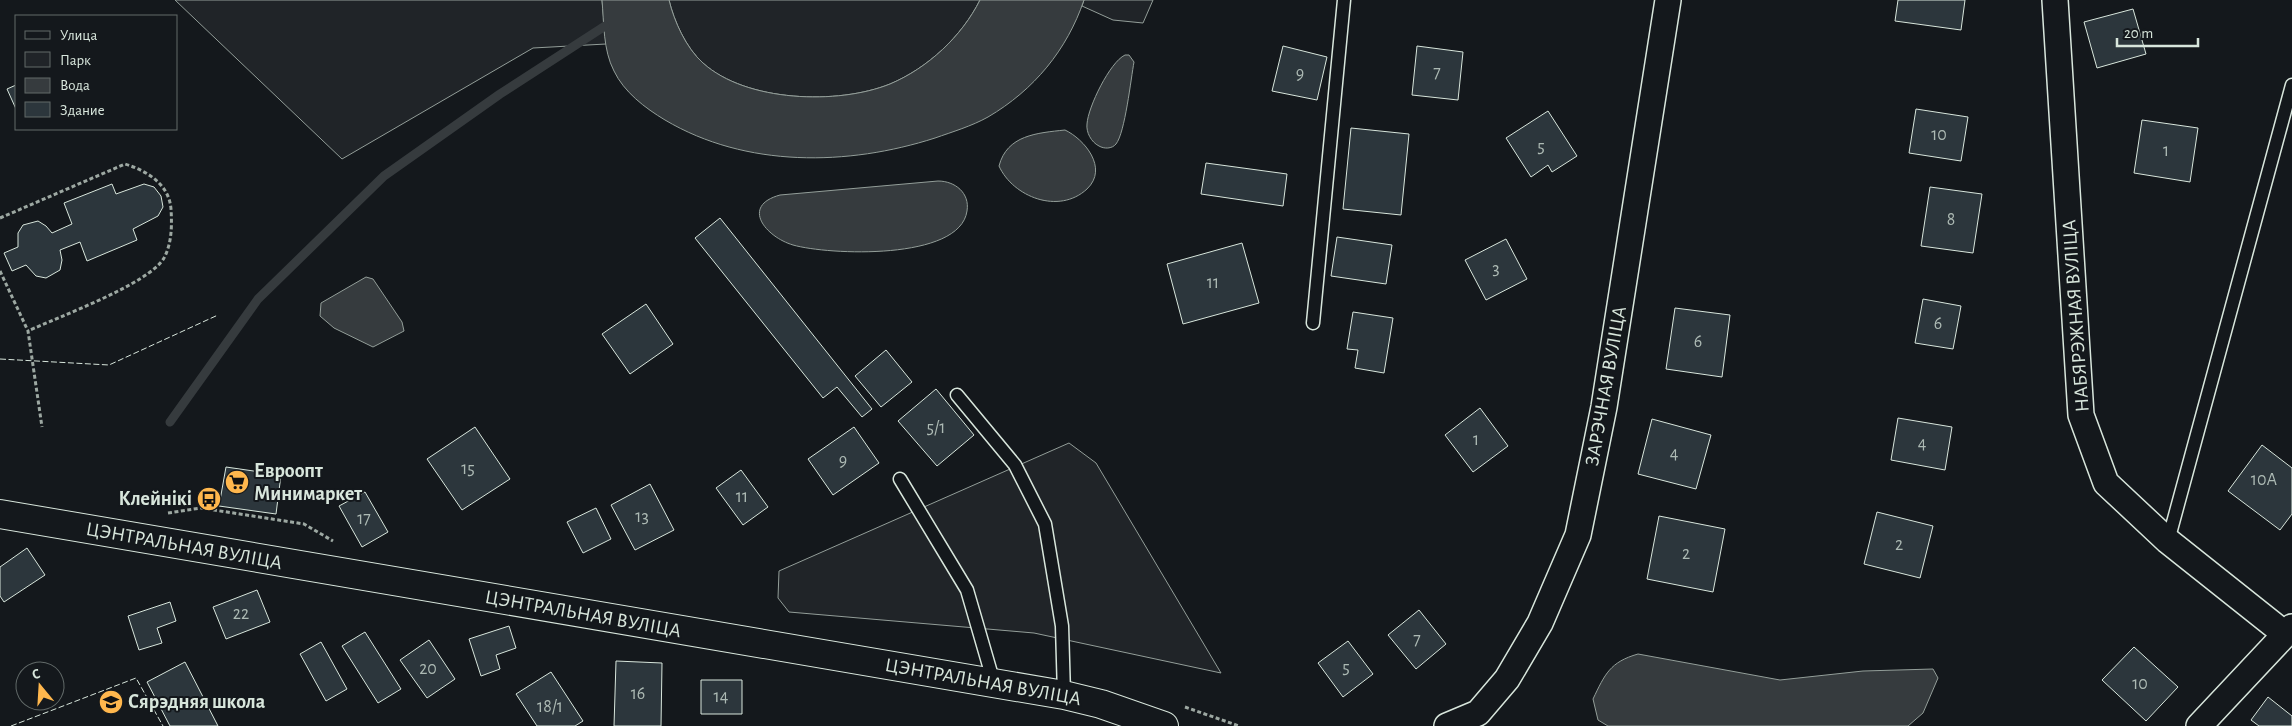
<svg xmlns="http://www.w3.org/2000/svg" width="2292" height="726" font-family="'Alegreya Sans',sans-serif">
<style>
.green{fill:#202428;stroke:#939e99}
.water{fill:#363b3e;stroke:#939e99}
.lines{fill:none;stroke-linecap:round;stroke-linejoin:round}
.stream{stroke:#363b3e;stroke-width:9}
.building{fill:#2c363c;stroke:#d8e6dc}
.lane-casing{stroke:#d8e6dc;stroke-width:15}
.street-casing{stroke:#d8e6dc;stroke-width:28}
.secondary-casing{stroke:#d8e6dc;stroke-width:30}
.path{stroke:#9da8a2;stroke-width:3;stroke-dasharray:4 2.5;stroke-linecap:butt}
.lane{stroke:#14181c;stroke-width:12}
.street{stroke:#14181c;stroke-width:25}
.secondary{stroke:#14181c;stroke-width:28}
.fence{stroke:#d8e6dc;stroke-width:1;stroke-dasharray:6 2.5;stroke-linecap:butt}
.labels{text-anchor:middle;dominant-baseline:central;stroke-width:4;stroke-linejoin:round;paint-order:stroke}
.number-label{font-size:18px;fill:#adbab4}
.street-label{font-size:20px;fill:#d8e6dc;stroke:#14181c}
.poi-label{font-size:20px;font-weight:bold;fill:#d8e6dc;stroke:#14181c;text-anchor:start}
</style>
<rect width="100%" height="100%" fill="#14181c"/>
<path class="green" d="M175,0H602L606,44L533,48L342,159Z
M669,0H980C962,36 928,68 890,84C838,105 746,102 703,63C686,48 674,21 669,0Z
M1084,0H1153L1143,23L1113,20L1082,6Z
M1069,443L1096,463L1221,673L1034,633L789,612L778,598L779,571Z"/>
<path class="water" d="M602,0H669C674,21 686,48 703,63C746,102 838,105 890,84C928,68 962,36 980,0H1084C1067,50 1034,90 988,117C972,126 952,132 935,138C848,166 746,168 665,120C645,108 624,92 614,71C603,50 604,23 602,0Z
M1125,55H1129L1134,62C1131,78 1125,133 1116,144C1112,149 1104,149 1099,146C1091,142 1086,132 1087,124C1088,107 1110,62 1125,55Z
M1065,130C1084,139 1109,168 1087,189C1059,215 1013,197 999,166C1007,135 1037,133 1065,130Z
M938,181C955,181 970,193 967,211C960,261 828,255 793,245C766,237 740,206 780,195Z
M366,277L373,279L402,322L404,331L373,347L334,328L320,316L321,303Z
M1638,654L1780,680L1863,671L1933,669L1938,678L1923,713L1908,726H1608L1598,720L1593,699C1605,674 1610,662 1638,654Z"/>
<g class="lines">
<path class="stream" d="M170,422L258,299L384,176L500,94L605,26"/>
</g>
<path class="building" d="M1898,0H1965L1961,30L1895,21Z
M2133,9L2146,54L2097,68L2084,22Z
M1283,46L1327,57L1317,100L1272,91Z
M1417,46L1463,52L1458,100L1412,95Z
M16,85V109L7,89Z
M1916,109L1968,117L1961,161L1909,153Z
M1548,111L1577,156L1552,172L1548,165L1531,177L1506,138Z
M2142,120L2198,128L2190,182L2134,173Z
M1351,128L1409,134L1401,215L1343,209Z
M1206,163L1287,174L1283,206L1201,194Z
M112,184L116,194L144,184L154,187L161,196L163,207L158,216L133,229L137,240L87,261L80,242L60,250L62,260L60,270L46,278L36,276L26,265L12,271L4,253L18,247V233L23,225L38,221L46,226L52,233L72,224L64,203Z
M1930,187L1982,194L1973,253L1921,246Z
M720,218L872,409L862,417L837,387L823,398L695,238Z
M1337,237L1392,245L1386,284L1331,276Z
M1506,239L1527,279L1486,300L1465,260Z
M1242,243L1259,303L1183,324L1167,264Z
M1923,299L1961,306L1953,349L1915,343Z
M646,304L673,344L630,374L602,334Z
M1675,308L1730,315L1722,377L1666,369Z
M1353,312L1393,318L1384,373L1355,368L1358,350L1347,349Z
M886,350L912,382L881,407L855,376Z
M936,389L974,435L937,466L898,421Z
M1480,408L1508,446L1473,472L1445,435Z
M1898,418L1952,427L1945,470L1891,460Z
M1652,419L1711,435L1696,489L1638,474Z
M475,427L510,479L462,510L427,459Z
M854,427L879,463L833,495L808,459Z
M2262,445L2292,468V514L2280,530L2228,491Z
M226,467L281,475L276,514L219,506Z
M741,470L768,507L743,525L716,488Z
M650,484L674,530L635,550L611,505Z
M365,492L388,532L362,547L339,506Z
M596,508L611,539L583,553L567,522Z
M1877,512L1933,526L1920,578L1864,564Z
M1659,516L1725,529L1713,592L1647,579Z
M27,548L45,575L4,602L0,596V567Z
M257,590L270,622L226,639L213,607Z
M170,602L176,621L157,628L162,643L139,650L128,616Z
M1419,610L1446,644L1416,669L1388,635Z
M509,626L516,648L496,655L500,669L481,676L469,639Z
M365,632L401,689L378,703L342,646Z
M429,640L455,679L427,698L400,660Z
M1348,641L1373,674L1343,697L1318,663Z
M321,642L347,689L326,701L300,654Z
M2134,647L2178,687L2146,721L2102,680Z
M616,661L662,663L661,726H614Z
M185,662L218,726H170L147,682Z
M551,672L583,721L575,726H537L516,694Z
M701,680H742V714H701Z
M2268,697L2292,716V726H2259L2251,720Z"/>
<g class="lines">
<g class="lane-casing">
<path id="lane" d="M1313,323L1344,0
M957,395L1015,465L1045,524L1062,626L1064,695
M900,479L967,590L994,683
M2168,541L2292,85"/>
</g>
<g class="street-casing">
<path id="street" d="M2055,0L2081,415L2106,483L2168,541L2285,634
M1447,726L1478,713L1507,679L1540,623L1578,535L1604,407L1668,0
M2199,726L2292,627"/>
</g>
<g class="secondary-casing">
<path id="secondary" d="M0,514L1064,695L1101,704L1164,726"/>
</g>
<path class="path" d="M0,218L125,164C147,171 169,184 171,209C172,225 172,243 164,258C149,284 58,317 28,331
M0,271L28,331L42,427
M168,513L201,508L304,524L333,541
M1185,707L1239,726"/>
<use href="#lane" class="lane"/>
<use href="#street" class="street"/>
<use href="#secondary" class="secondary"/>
<path class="fence" d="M0,359L109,365L218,315
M11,726L136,678L163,726"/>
</g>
<defs>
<g id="supermarket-disc" transform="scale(1.25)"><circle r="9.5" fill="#ffb74d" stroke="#14181c"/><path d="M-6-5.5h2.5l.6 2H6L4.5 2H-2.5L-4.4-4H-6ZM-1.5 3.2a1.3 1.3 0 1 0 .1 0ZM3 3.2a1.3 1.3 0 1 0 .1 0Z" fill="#111"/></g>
<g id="bus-disc" transform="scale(1.25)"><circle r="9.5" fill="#ffb74d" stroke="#14181c"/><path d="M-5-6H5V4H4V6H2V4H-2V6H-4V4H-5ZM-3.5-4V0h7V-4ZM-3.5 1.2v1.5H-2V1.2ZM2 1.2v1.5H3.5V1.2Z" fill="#111"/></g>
<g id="school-disc" transform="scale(1.25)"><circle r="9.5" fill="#ffb74d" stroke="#14181c"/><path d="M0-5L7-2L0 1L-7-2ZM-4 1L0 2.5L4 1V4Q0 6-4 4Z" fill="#111"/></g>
</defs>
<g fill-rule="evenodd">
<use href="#supermarket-disc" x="237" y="482"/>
<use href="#bus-disc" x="209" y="499"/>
<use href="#school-disc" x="111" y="702"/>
</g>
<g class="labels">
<g class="number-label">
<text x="1437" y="73">7</text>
<text x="1300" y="74">9</text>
<text x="1939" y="135">10</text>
<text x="1541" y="147">5</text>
<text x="2166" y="151">1</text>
<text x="1951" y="220">8</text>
<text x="1496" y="269">3</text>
<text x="1213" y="283">11</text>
<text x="1938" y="324">6</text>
<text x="1698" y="342">6</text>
<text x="936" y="428">5/1</text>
<text x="1476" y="440">1</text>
<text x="1922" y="444">4</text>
<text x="1674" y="454">4</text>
<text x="843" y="461">9</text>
<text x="468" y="469">15</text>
<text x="2264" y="480">10А</text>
<text x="742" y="497">11</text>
<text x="642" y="517">13</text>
<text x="364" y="519">17</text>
<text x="1899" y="545">2</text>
<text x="1686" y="554">2</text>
<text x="241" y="614">22</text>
<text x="1417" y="640">7</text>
<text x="1346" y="668">5</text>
<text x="428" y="669">20</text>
<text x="2140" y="684">10</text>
<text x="638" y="694">16</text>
<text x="721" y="697">14</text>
<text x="550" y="707">18/1</text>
</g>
<g class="street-label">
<text transform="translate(2076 316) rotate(-94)">НАБЯРЭЖНАЯ ВУЛІЦА</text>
<text transform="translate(1606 386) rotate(-80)">ЗАРЭЧНАЯ ВУЛІЦА</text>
<text transform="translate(184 546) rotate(10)">ЦЭНТРАЛЬНАЯ ВУЛІЦА</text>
<text transform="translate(583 614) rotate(10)">ЦЭНТРАЛЬНАЯ ВУЛІЦА</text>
<text transform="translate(983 682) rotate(10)">ЦЭНТРАЛЬНАЯ ВУЛІЦА</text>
</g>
<g class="poi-label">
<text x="254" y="471">Евроопт<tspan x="254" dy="23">Минимаркет</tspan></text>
<text x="192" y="499" text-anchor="end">Клейнікі</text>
<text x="128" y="702">Сярэдняя школа</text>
</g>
</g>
<rect x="15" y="15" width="162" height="115" fill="#14181c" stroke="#626a69"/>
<rect x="25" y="31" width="25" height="8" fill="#14181c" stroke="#626a69"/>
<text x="60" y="40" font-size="15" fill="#d8e6dc">Улица</text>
<rect x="25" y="52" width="25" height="15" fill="#202428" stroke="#626a69"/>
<text x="60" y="65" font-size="15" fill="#d8e6dc">Парк</text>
<rect x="25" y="78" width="25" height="15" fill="#363b3e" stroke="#626a69"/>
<text x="60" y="90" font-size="15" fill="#d8e6dc">Вода</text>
<rect x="25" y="102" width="25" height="15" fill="#2c363c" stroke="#626a69"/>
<text x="60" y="115" font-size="15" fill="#d8e6dc">Здание</text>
<g transform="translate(40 686) rotate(342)"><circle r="24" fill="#14181c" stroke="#626a69"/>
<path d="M0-4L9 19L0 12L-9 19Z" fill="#ffb74d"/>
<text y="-8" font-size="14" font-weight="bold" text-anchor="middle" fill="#d8e6dc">С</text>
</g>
<path d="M2117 38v8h81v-8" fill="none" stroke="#d8e6dc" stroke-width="2.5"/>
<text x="2124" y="38" font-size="15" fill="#d8e6dc" stroke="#14181c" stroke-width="4" paint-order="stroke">20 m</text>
</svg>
